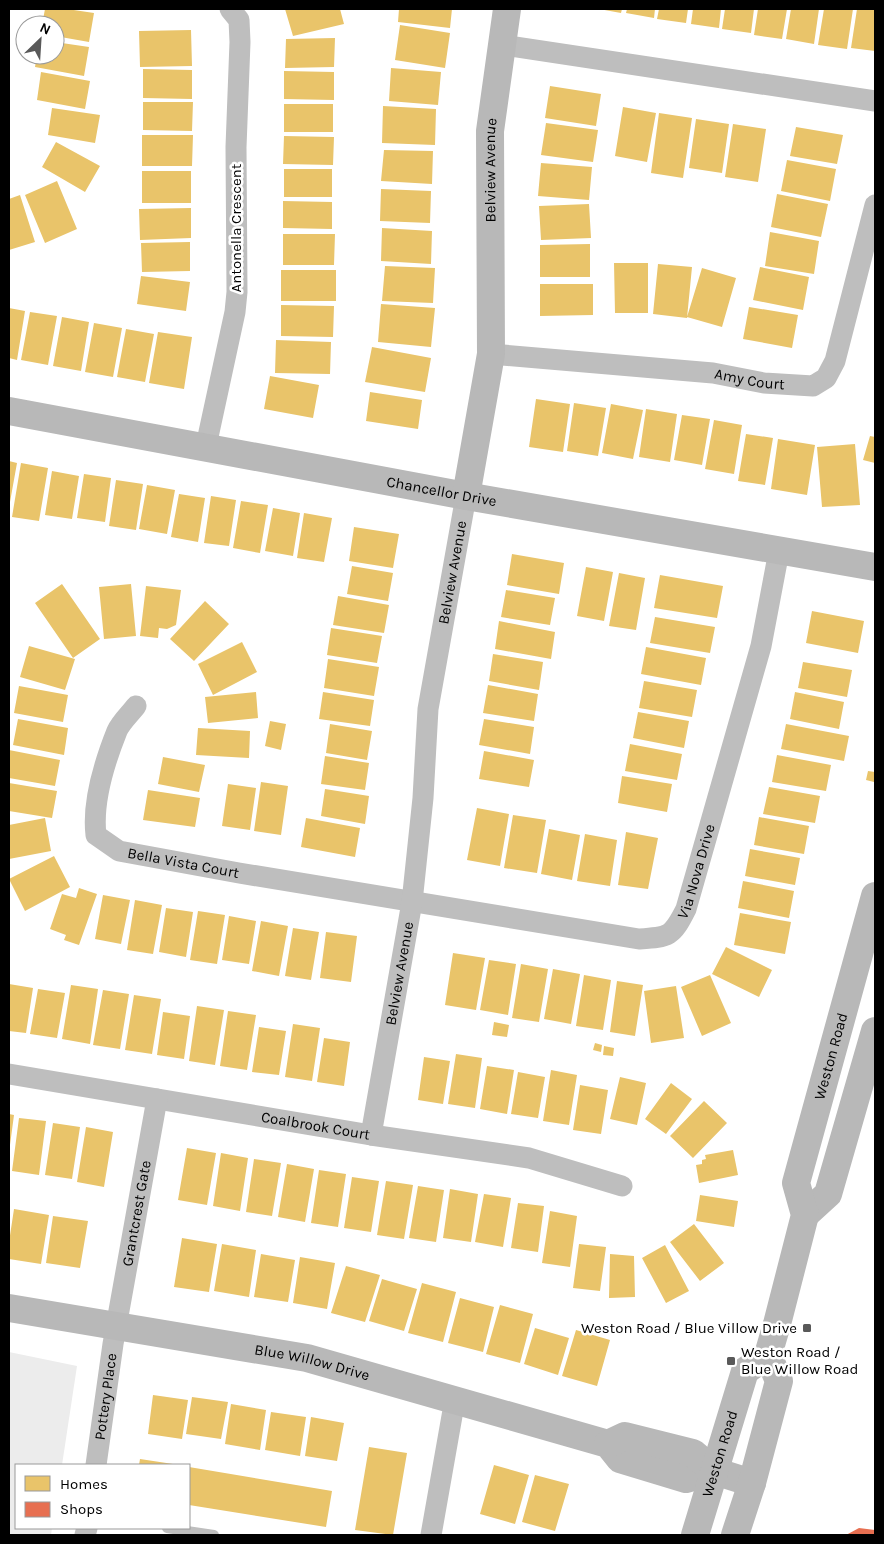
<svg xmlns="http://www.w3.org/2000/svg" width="884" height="1544" font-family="Karla,sans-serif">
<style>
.green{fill:#ececec}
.homes{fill:#e9c46a}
.shops{fill:#e76f51}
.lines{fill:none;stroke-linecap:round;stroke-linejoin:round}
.lane{stroke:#bebebe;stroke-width:10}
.street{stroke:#bebebe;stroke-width:21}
.secondary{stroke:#b8b8b8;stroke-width:28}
.poi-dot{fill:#595959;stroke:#fff;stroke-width:2}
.labels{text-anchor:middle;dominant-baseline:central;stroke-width:5;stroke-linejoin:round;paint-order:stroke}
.street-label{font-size:15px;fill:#000;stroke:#fff}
.poi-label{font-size:15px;fill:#000;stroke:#fff;text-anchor:end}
</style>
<rect width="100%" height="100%" fill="#fff"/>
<path class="green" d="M9,1352L77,1366L62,1465H16V1528H52L51,1535H9Z"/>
<path class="homes" d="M45,9H67L94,13L89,42L55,36V25H42Z
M285,9H340L344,24L293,36Z
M399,9H452L450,28L398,22Z
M599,9H622L621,13Z
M627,9H655L654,18L626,13Z
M659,9H688L686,23L657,19Z
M693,9H721L719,28L691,24Z
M725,9H754L751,33L722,29Z
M758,9H787L782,39L754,35Z
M791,9H819L814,44L786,39Z
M824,9H853L847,49L818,45Z
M857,9H875V51L851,48Z
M400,25L450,33L445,68L395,60Z
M191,30L192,66L140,67L139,31Z
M335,38L334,67L285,68L286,39Z
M55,42L89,47L84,76L35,67L37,55H55Z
M391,68L441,72L438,105L389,101Z
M143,69L192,70V99L143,98Z
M284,71L334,72V100L284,99Z
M41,72L90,81L85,109L37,100Z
M550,86L601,94L596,126L545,118Z
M143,102H193L192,131L143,130Z
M284,104H333V132H284Z
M383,106L436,109L435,145L382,143Z
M623,107L656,113L647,162L615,156Z
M52,108L100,115L95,143L48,135Z
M659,113L692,118L683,178L651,173Z
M696,119L729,124L722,173L689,168Z
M546,123L598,130L593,162L541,155Z
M733,124L766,129L758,182L725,177Z
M796,127L843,135L837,164L790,156Z
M142,135H193L192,166H142Z
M284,136L334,137L333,165L283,164Z
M56,142L100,166L85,192L42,167Z
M384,150L433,151L432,184L381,181Z
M787,160L836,169L830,201L781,191Z
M541,163L592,167L589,200L538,196Z
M284,169H332V197H284Z
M142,171H191V203H142Z
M57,181L77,229L45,243L25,195Z
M381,189L431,191L430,223L380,221Z
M777,194L828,204L821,237L771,227Z
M20,195L35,242L9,250V199Z
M283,201L332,202V229L283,228Z
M589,204L591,238L541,240L539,206Z
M191,208V238L140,240L139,209Z
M382,228L432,231L431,264L381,261Z
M770,232L819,241L814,274L765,266Z
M283,234H335L334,265H283Z
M190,242V271L142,272L141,243Z
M590,244V277H540V245Z
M614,263H648V313H615Z
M658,264L692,267L687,318L653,314Z
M385,266L435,268L433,303L382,301Z
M760,267L809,277L803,310L753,300Z
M702,268L736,278L722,327L687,317Z
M281,270H336V301H281Z
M141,276L190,282L186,311L137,304Z
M540,284H593V315L540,316Z
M381,304L435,308L431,347L378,342Z
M281,305L334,306L333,337L281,336Z
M749,307L798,315L792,348L743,339Z
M9,308L25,311L17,360L9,358Z
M30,312L57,316L48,365L21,360Z
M62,317L89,322L81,371L53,366Z
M94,323L122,328L113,377L85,372Z
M126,329L154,334L145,382L117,377Z
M158,332L192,337L184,389L149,383Z
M276,340L331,342L330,374L275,373Z
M372,347L431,358L425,392L365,382Z
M270,376L319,385L313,418L264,409Z
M370,392L422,400L418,429L366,421Z
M536,399L570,404L563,452L529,447Z
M574,403L606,408L598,456L567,451Z
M611,404L643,410L633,459L602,453Z
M646,409L677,414L670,462L639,457Z
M682,415L710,419L702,465L674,460Z
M714,420L742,425L734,474L705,469Z
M746,434L773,438L765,485L738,481Z
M870,436L875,437V463L863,460Z
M778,439L815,445L807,495L771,489Z
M855,444L860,505L822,507L817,447Z
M9,461L17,463L10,502H9Z
M21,463L48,468L39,521L12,517Z
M52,471L79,476L72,519L45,515Z
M84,474L111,478L105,522L77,518Z
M116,480L143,484L136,530L109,526Z
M147,485L175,490L167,534L139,529Z
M179,494L205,498L198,542L171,537Z
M211,496L236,500L229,546L204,543Z
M241,501L268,505L260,553L233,548Z
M273,508L300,513L293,556L265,551Z
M304,513L332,518L324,562L297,558Z
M354,527L399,534L393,568L349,561Z
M512,554L564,563L559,594L507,585Z
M352,566L393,573L388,601L347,594Z
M586,567L613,572L604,621L577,616Z
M619,573L645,578L636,630L609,626Z
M660,575L723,586L717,618L654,608Z
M62,584L100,639L73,658L35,603Z
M131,584L136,636L104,639L99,587Z
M146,586L181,590L176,625L167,629L159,628L158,638L140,636Z
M506,590L555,598L550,625L501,617Z
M338,596L389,605L384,633L333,625Z
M205,601L229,624L194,661L170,639Z
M812,611L864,621L858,653L806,643Z
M655,617L715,627L710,653L650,643Z
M499,621L555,632L551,659L495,649Z
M331,628L382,636L377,663L327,655Z
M242,642L257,672L213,695L198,664Z
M29,646L75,659L65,690L20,677Z
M646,647L706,658L701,685L641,674Z
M493,654L543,662L539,690L489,681Z
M328,659L379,667L374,696L324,688Z
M803,662L852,670L847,697L798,688Z
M644,681L697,690L692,717L639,708Z
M488,685L538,694L534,721L483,713Z
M19,686L68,695L63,722L14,713Z
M256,692L258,718L208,723L205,697Z
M323,692L374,700L370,726L319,719Z
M795,692L844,702L839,729L790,719Z
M638,712L689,721L684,748L633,738Z
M18,719L68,728L64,755L13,745Z
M484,719L534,727L530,754L479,745Z
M270,721L286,724L281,750L265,746Z
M330,724L372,731L367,760L326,753Z
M786,724L849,736L844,761L781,749Z
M198,728L250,731L249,758L196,755Z
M630,744L682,754L677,780L625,771Z
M9,750L60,760L55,786L9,778Z
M484,751L534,760L529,787L479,779Z
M777,755L831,765L826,791L772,782Z
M325,756L369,763L365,790L321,784Z
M163,757L205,765L199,792L158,784Z
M868,771L875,772L874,782L866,780Z
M622,776L672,784L667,812L618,803Z
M261,782L288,786L281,835L254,831Z
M9,783L57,791L52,818L9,811Z
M228,784L256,788L250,830L222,826Z
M769,787L820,796L815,823L763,814Z
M325,789L369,796L365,824L321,816Z
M148,790L200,798L195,827L143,820Z
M477,808L509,814L500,866L467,860Z
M513,815L546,820L537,873L504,868Z
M759,817L809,826L804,854L754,845Z
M45,818L51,851L9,859V825Z
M306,818L360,828L355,857L301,847Z
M549,829L580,835L572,880L541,874Z
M626,832L658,838L648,889L618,885Z
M585,834L617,840L610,886L577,881Z
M750,849L800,858L795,885L745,876Z
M54,856L70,887L25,911L9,879Z
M743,881L794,891L789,918L738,908Z
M79,888L97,894L79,945L64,940L66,935L50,929L62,894L76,898Z
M103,895L130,900L121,944L95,939Z
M135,900L162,905L153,954L127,950Z
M166,908L193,912L186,957L159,952Z
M198,911L225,915L217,964L190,960Z
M740,913L791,922L785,954L734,945Z
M229,916L256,921L249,964L222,960Z
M261,921L288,926L279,976L252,971Z
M293,928L319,932L311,980L285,976Z
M326,932L357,936L351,982L320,978Z
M726,947L772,970L759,997L712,974Z
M453,953L485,958L476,1010L445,1005Z
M489,960L516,964L508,1015L480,1010Z
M521,964L548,969L539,1022L512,1018Z
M553,969L580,974L571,1024L544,1019Z
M584,975L611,980L603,1030L576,1026Z
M710,975L731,1023L702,1036L681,987Z
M617,981L643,985L635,1036L610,1032Z
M9,984L33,988L26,1033L9,1031Z
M71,985L98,989L90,1044L62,1039Z
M676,986L684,1038L651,1043L644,991Z
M38,989L65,993L57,1038L30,1034Z
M103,990L129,994L120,1049L93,1045Z
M134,995L161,999L152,1054L125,1050Z
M197,1006L224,1010L215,1065L189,1061Z
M228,1011L256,1015L247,1070L220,1066Z
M163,1012L190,1016L184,1059L157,1055Z
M494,1022L509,1025L507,1037L492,1035Z
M293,1024L320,1028L312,1081L285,1077Z
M259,1027L286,1031L279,1075L252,1072Z
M324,1038L350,1042L344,1086L317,1082Z
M595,1043L602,1045L601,1052L593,1050Z
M604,1046L614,1048L613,1056L603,1055Z
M456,1054L482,1058L475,1108L448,1104Z
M424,1057L450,1061L443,1104L418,1100Z
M487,1066L514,1070L507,1114L480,1109Z
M551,1070L577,1075L569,1125L543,1121Z
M518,1072L545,1077L538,1118L511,1114Z
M620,1077L646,1083L637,1125L610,1119Z
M671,1083L692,1099L666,1134L645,1119Z
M580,1085L608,1090L601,1134L573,1130Z
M704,1101L727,1123L693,1158L670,1136Z
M9,1114L14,1115L10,1145H9Z
M19,1118L46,1121L39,1175L12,1171Z
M53,1123L80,1127L72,1179L45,1175Z
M86,1127L113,1132L104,1187L77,1182Z
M187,1148L216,1153L207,1205L178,1200Z
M733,1150L738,1175L699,1183L696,1165L702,1164V1160L706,1159L705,1155Z
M221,1153L248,1158L240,1211L213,1206Z
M254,1159L281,1163L272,1216L246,1212Z
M287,1164L314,1169L305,1222L278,1217Z
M319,1170L346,1174L338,1227L311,1223Z
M352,1177L379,1181L371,1232L344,1228Z
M386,1181L413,1185L404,1239L377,1235Z
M418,1186L444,1190L436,1242L409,1238Z
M450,1189L478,1194L471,1242L443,1238Z
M484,1194L511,1198L503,1247L475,1242Z
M700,1195L738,1201L734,1227L696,1221Z
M518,1203L544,1206L538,1252L511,1248Z
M14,1209L49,1215L41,1264L9,1259V1242Z
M550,1211L577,1216L570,1267L542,1263Z
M53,1216L88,1221L80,1268L46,1263Z
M694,1224L724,1263L700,1281L670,1242Z
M182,1238L217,1244L209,1292L174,1287Z
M222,1244L256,1250L249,1297L214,1291Z
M579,1244L606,1247L600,1291L573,1288Z
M665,1245L689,1291L666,1303L642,1258Z
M261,1254L295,1260L288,1302L254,1297Z
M610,1254L634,1256L635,1297L609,1298Z
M300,1257L335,1263L327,1309L293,1303Z
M346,1266L380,1275L365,1322L331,1313Z
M382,1279L417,1289L404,1331L369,1321Z
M422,1283L456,1292L443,1342L408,1333Z
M460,1298L494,1307L483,1352L448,1343Z
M500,1305L533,1314L520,1363L486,1354Z
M535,1328L569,1338L558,1375L524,1364Z
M576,1330L610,1340L597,1386L562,1376Z
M153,1395L188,1400L182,1439L148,1434Z
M192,1397L228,1402L221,1439L186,1434Z
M231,1404L266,1410L260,1450L225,1444Z
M271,1412L306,1417L300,1456L265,1450Z
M311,1417L344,1423L337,1461L305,1456Z
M369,1447L407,1453L393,1535L355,1530Z
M140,1459L173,1464V1465H139Z
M494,1465L529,1475L515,1524L480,1514Z
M189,1467L332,1491L326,1527L189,1505Z
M535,1475L569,1484L555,1531L522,1522Z"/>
<path class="shops" d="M859,1528L875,1530V1535H846Z"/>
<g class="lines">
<path class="lane" d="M167,1528L214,1535"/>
<g class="street">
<path d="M503,45L875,101"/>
<path id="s1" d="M491,354L713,373L764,383L813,386L826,378L835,361L875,205"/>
<path d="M206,446L235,312L237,292L236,147L240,42L239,20L230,9"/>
<path id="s2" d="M136,706C130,714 121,722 117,731C105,761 92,802 96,835L119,851L239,873L639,939C669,937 672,937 686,909L761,646L779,551"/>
<path id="s3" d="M9,1074L371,1135L529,1158L622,1186"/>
<path id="s4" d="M371,1135L412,902L423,798L428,709L466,496"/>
<path id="s5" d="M96,1465L113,1344L157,1099"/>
<path d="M85,1535L87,1528"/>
<path d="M431,1535L455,1399"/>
</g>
<g class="secondary">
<path id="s6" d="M9,411L466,496L875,567"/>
<path id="s7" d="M466,496L491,354L490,131L507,9"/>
<path d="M805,1215L828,1194L875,1031"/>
<path id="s8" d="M9,1308L307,1358L608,1444L620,1459L686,1479L714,1471"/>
<path d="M608,1444L625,1436L693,1453L714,1471L752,1483"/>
<path id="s9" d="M695,1535L745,1371L768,1355L777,1324L805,1215L796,1183L875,896"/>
<path d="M735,1535L752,1483L779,1381L768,1355"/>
</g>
</g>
<g class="poi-dot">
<rect x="802" y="1323" width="10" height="10" rx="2.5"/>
<rect x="726" y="1356" width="10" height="10" rx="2.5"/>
</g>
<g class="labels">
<g class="street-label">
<text stroke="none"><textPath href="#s7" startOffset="328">Belview Avenue</textPath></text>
<text transform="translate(236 228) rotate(-90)">Antonella Crescent</text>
<text stroke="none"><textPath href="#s1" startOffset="260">Amy Court</textPath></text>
<text stroke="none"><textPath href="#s6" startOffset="440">Chancellor Drive</textPath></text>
<text stroke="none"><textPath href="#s4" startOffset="569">Belview Avenue</textPath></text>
<text stroke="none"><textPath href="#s2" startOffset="232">Bella Vista Court</textPath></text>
<text stroke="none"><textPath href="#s2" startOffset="794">Via Nova Drive</textPath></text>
<text stroke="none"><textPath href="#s4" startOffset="164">Belview Avenue</textPath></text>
<text stroke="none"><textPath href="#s9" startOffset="509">Weston Road</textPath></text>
<text stroke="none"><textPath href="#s3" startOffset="311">Coalbrook Court</textPath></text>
<text stroke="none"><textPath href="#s5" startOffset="255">Grantcrest Gate</textPath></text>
<text stroke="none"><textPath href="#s8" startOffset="308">Blue Willow Drive</textPath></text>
<text stroke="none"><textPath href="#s5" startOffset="69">Pottery Place</textPath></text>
<text stroke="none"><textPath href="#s9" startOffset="85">Weston Road</textPath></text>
</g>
<g class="poi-label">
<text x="797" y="1328">Weston Road / Blue Villow Drive</text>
<text x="741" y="1352" text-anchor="start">Weston Road /<tspan x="741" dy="17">Blue Willow Road</tspan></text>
</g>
</g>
<rect width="884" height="1544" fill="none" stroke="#000000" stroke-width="20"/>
<rect x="15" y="1464" width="175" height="65" fill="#ffffff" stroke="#999999"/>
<rect x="25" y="1476" width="25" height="15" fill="#e9c46a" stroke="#999999"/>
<text x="60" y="1489" font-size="15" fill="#000000">Homes</text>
<rect x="25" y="1502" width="25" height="15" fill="#e76f51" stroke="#999999"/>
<text x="60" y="1514" font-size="15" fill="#000000">Shops</text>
<g transform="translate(40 40) rotate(25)"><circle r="24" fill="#ffffff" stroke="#999999"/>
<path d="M0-4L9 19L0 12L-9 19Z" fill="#595959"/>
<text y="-8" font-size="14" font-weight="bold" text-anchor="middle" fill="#000000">N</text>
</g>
</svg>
